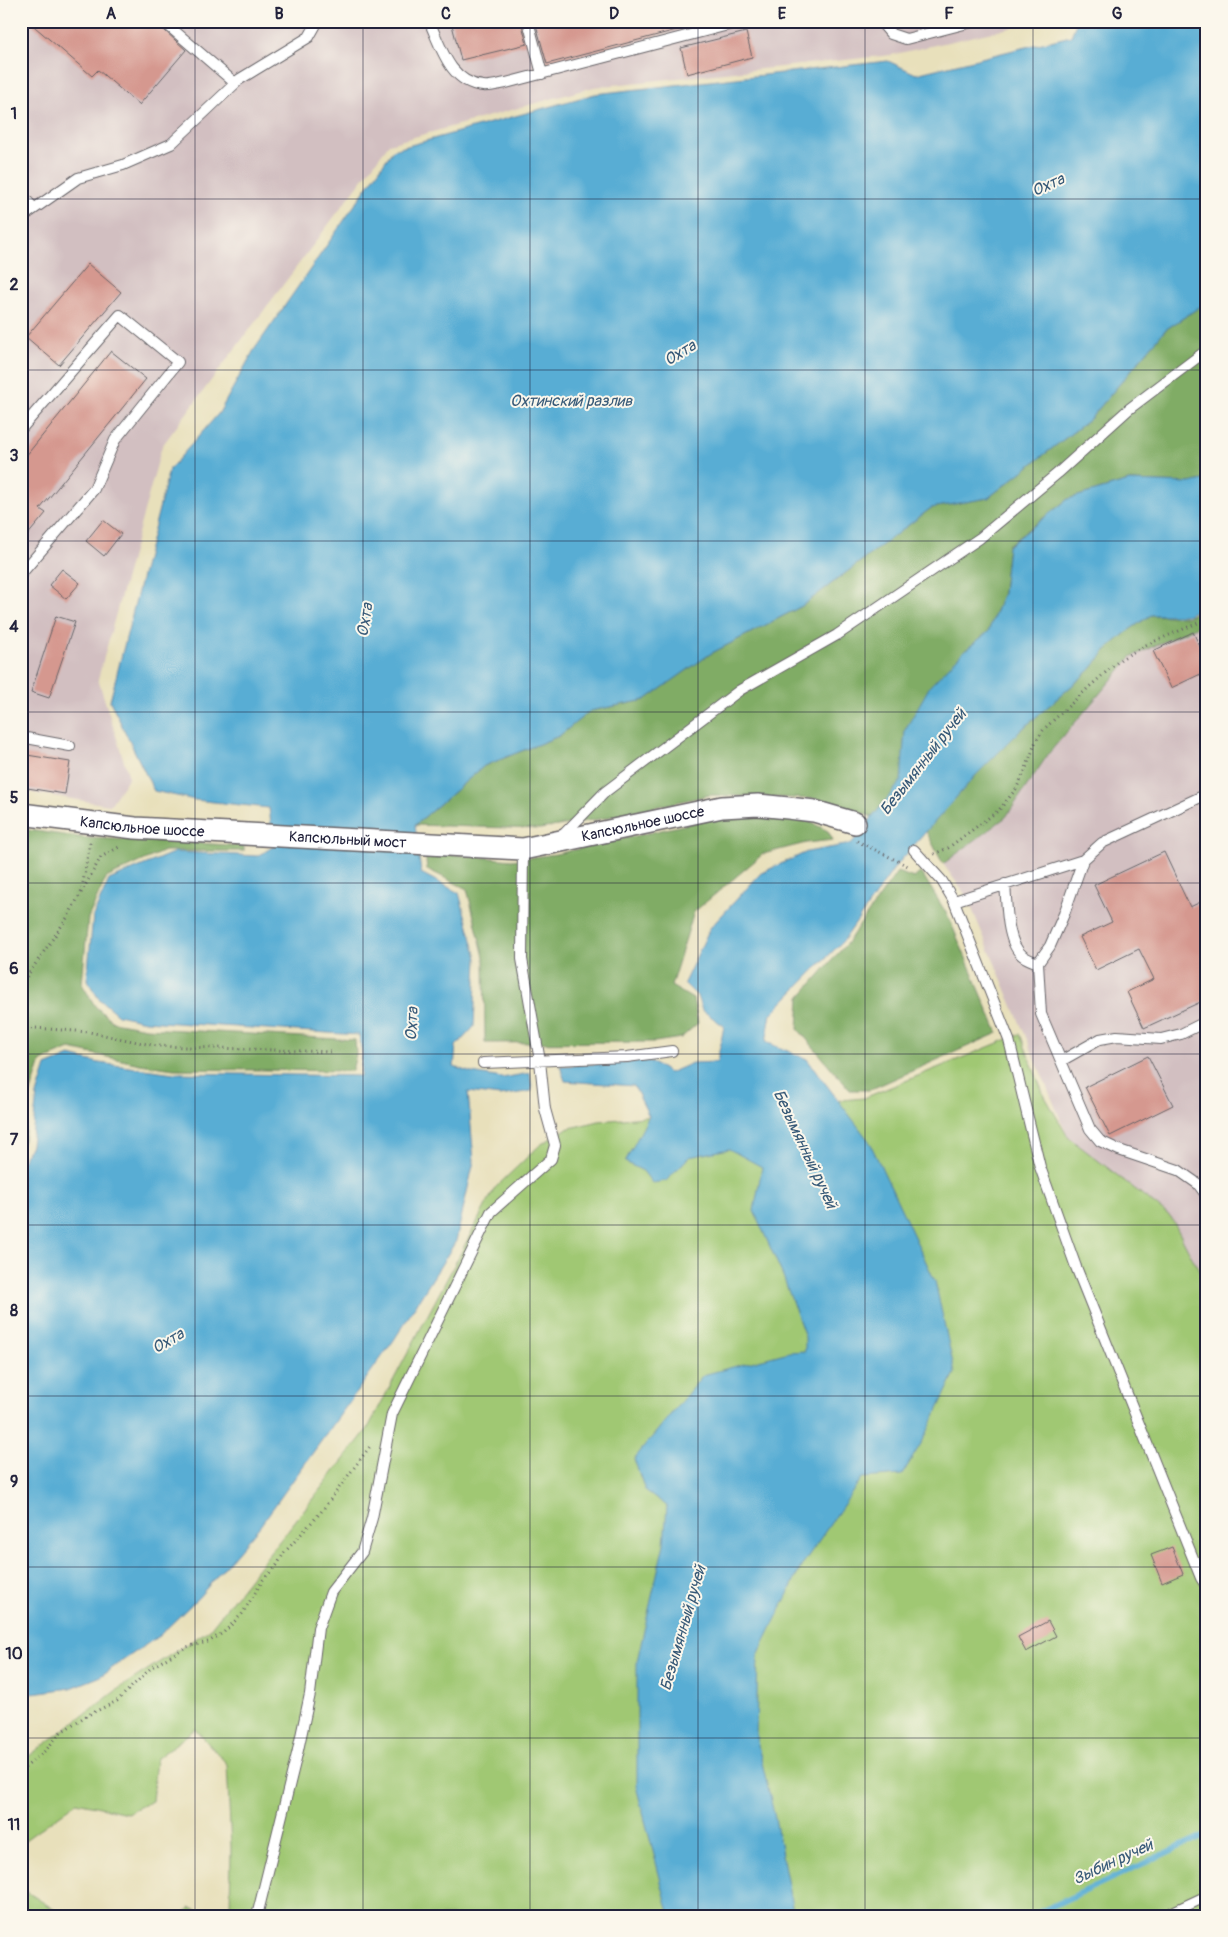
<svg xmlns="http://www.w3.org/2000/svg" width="1228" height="1937" font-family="Pangolin,sans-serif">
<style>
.industrial{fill:#d2bfc1}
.green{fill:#a0c873;stroke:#617557}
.forest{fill:#80ac65;stroke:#516750}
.water{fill:#58add4;stroke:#3d6888}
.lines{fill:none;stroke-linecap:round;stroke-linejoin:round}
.stream{stroke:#58add4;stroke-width:5.5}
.building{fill:#d5988f}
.service-casing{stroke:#676468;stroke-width:12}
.minor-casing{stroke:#676468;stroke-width:24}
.path{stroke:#676468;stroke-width:3;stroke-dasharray:1 4;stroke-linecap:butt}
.service{stroke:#fff;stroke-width:10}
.minor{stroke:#fff;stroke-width:21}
.grid{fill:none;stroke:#22223b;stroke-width:1;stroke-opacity:0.55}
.labels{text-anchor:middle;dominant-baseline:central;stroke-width:4;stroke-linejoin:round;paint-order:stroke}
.street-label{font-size:15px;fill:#22223b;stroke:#fbf7ec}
.water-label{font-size:16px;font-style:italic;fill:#385a78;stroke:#fbf7ec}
.neatline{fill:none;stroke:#22223b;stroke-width:2}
.grid-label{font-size:16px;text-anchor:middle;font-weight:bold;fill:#22223b}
</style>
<rect width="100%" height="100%" fill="#fbf7ec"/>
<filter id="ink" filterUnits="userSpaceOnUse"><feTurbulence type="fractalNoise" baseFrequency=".02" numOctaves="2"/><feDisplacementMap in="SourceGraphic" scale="10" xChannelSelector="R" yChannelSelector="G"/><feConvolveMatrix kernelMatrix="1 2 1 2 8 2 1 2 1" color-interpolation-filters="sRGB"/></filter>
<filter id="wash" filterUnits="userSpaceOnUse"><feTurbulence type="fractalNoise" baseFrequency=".0096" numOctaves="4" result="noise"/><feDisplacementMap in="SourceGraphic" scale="20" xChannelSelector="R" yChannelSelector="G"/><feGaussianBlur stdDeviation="1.12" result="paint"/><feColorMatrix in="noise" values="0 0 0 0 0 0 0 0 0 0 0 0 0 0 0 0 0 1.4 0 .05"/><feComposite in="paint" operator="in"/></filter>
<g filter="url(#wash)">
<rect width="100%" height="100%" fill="#e8e0bb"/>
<path class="industrial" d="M21,21H1041L891,55L594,87L389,144L162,446L98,679L129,777L110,805L21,791Z
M1207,622V1285L1172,1219L1068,1137L967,897L943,864L1006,817L1049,753L1131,657Z"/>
<path class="green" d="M1020,1034L1043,1093L1068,1137L1171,1217L1207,1286V1916H230L231,1847L227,1764L195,1729L156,1759L152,1801L127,1813L77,1802L21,1843V1762L121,1687L209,1630L367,1430L495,1188L540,1145L566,1129L599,1121L864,1098Z
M21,1888L64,1916H21Z
M190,1908L218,1916H181Z"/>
<path class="forest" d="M1207,302V479L1190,483L1129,481L1068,499L1008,545L1003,593L988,632L963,652L905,730L902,781L873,817L819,799L710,795L605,818L540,829L415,825L484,766L559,736L590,711L645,700L710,654L802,606L931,508L988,498L1090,419L1165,330Z
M1207,606V622L1131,657L1049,753L1006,817L943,864L926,831L976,775L1021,730L1090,670L1108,648L1129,630L1151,615L1187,617Z
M749,813L806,820L828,831L833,840L806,843L763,854L694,912L671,986L693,999L698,1023L681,1038L655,1042L485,1043L484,957L467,889L427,869L425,852L512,860L556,854L701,821Z
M21,829L85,838L164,841L244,846V851H164L106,878L88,918L82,984L95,1006L113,1022L146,1028L355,1040L356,1054L352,1071L174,1069L140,1064L70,1049L41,1061L30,1095L24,1140L21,1147Z
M897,872L914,878L921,872L948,916L998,1033L869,1090H850L798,1029L800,997L847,943Z"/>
<path class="water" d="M1077,21H1207V302L1165,330L1090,419L988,498L931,508L802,606L710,654L645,700L590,711L559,736L484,766L415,825L421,873L459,893L477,958L474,1027L456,1046L454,1067L472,1073L502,1078L530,1073L532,1091L500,1096L468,1092L474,1161L456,1241L394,1340L260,1526L198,1598L160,1635L99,1677L71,1688L32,1693L21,1700V1163L31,1145L37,1095L46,1066L70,1056L99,1063L174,1073L360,1076L362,1054L359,1035L145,1021L118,1015L99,999L87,980L93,916L109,880L175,852L258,856L274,846L269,808L195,800L154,791L110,701L169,470L219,413L254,350L393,150L595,94L888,61L916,74L1071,36Z
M1207,479V604L1187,615H1151L1129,630L1108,648L1090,670L1021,730L976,775L895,867L844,940L771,1014L766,1042L807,1059L869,1141L935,1281L955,1373L925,1437L902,1475L862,1478L802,1565L758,1655L756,1737L775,1818L794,1916H670L637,1790V1661L664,1544L667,1506L645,1490L634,1459L703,1375L789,1352L805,1351V1337L783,1276L754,1211L762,1167L729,1149L689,1157L666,1181L652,1183L643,1171L625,1162L649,1116L634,1086L565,1081L560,1066L648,1061L655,1064L669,1073L692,1063L717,1062L724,1026L702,1010L697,996L684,983L710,928L761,873L807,852L851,844L901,781L905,730L930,686L963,652L988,632L1003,593L1008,546L1068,499L1129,481L1190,483Z"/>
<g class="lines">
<path class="stream" d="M1031,1916L1207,1834"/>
</g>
<g id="blocks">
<path class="building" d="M28,21H154L186,50L139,105L98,70L92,76Z
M451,21H521L527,44L461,60Z
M535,21H691L692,26L547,64Z
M746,32L752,57L687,74L681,48Z
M88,264L121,292L59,365L26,337Z
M111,351L146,379L40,509L46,513L21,543V462Z
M103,520L121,534L104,556L86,541Z
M62,569L80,583L66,599L49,585Z
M56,616L75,622L49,698L31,692Z
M1193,632L1207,661V671L1171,688L1153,651Z
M21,754L70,762L65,794L21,787Z
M1164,852L1190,907L1207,899V999L1144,1028L1127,992L1154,979L1139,949L1096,970L1080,937L1112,922L1094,885Z
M1148,1056L1173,1105L1110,1136L1085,1087Z
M1172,1547L1183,1574L1162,1583L1151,1555Z
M1048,1621L1056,1636L1026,1652L1018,1637Z"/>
</g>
</g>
<g filter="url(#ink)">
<use href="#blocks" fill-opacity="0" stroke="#676468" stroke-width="1"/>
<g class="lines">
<g class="service-casing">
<path id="service" d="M163,21L235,83
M429,21C441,47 450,83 483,86C490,87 499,84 506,83L732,24L735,21
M528,21L542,74
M880,21L891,34L906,39L976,21
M21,195L34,208
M21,218L78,178L123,165L171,144L240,79L309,37L318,21
M21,429L120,315L178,362L115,440L94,489L21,574
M21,737L70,746
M561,837L605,792L740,690L837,635L980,538L1058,473L1129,409L1207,350
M914,850L942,881L954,901L1009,1040L1040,1167L1076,1267L1201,1578L1207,1587
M1005,884C1007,904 1006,943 1023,956C1027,959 1033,961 1038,963L1041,1014L1090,1129L1100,1141L1119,1150L1178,1170L1198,1184L1207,1196
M954,901L1083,860
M1038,963L1050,946L1064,914L1083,860L1102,843L1207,794
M1061,1061L1100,1039L1117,1036L1161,1039L1181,1034L1207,1021
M483,1063L627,1057L672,1051
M257,1916L298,1750L310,1694L318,1628L331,1592L362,1552L372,1518L392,1414L491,1212L551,1159L555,1145L545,1109L540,1061L522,959L523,849
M1164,1916L1207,1896"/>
</g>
<g class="minor-casing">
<g id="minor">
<path id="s1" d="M21,814L135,828L523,849L722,807L758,805L788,808L814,811L855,823"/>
</g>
</g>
<path class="path" d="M1200,674L1207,683
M857,841L910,867
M934,854L948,848L999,810L1016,789L1025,771L1036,741L1044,729L1088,688L1121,659L1146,645L1207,619
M82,888L90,842
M21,985L67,918L101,857L121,846
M21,1027L89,1032L157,1046L334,1052
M21,1771L46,1750L61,1732L86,1716L117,1701L152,1667L186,1647L208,1642L223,1633L242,1614L263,1580L277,1565L284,1553L321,1512L371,1445"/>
<use href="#service" class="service"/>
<use href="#minor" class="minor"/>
</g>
</g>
<path class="grid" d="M195,21V1916M363,21V1916M530,21V1916M698,21V1916M865,21V1916M1033,21V1916M21,199H1207M21,370H1207M21,541H1207M21,712H1207M21,883H1207M21,1054H1207M21,1225H1207M21,1396H1207M21,1567H1207M21,1738H1207"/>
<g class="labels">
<g class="street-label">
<text stroke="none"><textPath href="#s1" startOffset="626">Капсюльное шоссе</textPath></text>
<text stroke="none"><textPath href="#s1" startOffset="122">Капсюльное шоссе</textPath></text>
<text stroke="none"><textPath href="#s1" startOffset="328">Капсюльный мост</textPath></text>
</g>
<g class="water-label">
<text transform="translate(1048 185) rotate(-24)">Охта</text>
<text transform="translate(680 353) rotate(-31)">Охта</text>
<text x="571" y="401">Охтинский разлив</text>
<text transform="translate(365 620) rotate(-81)">Охта</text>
<text transform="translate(923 762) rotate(-52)">Безымянный ручей</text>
<text transform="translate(412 1024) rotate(-87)">Охта</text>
<text transform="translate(805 1149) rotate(65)">Безымянный ручей</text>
<text transform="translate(168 1341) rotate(-30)">Охта</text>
<text transform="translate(683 1628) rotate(-74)">Безымянный ручей</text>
<text transform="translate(1113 1862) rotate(-25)">Зыбин ручей</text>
</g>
</g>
<rect width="1228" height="1937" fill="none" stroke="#fbf7ec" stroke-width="55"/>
<rect x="28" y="28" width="1172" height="1882" class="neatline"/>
<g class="grid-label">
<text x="111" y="19">A</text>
<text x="279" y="19">B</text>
<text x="446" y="19">C</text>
<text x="614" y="19">D</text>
<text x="782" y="19">E</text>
<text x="949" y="19">F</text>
<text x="1117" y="19">G</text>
<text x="14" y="119">1</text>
<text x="14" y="290">2</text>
<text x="14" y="461">3</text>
<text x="14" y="632">4</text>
<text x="14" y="803">5</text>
<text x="14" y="974">6</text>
<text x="14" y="1145">7</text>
<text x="14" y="1316">8</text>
<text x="14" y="1487">9</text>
<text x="14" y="1659">10</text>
<text x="14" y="1830">11</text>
</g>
</svg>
